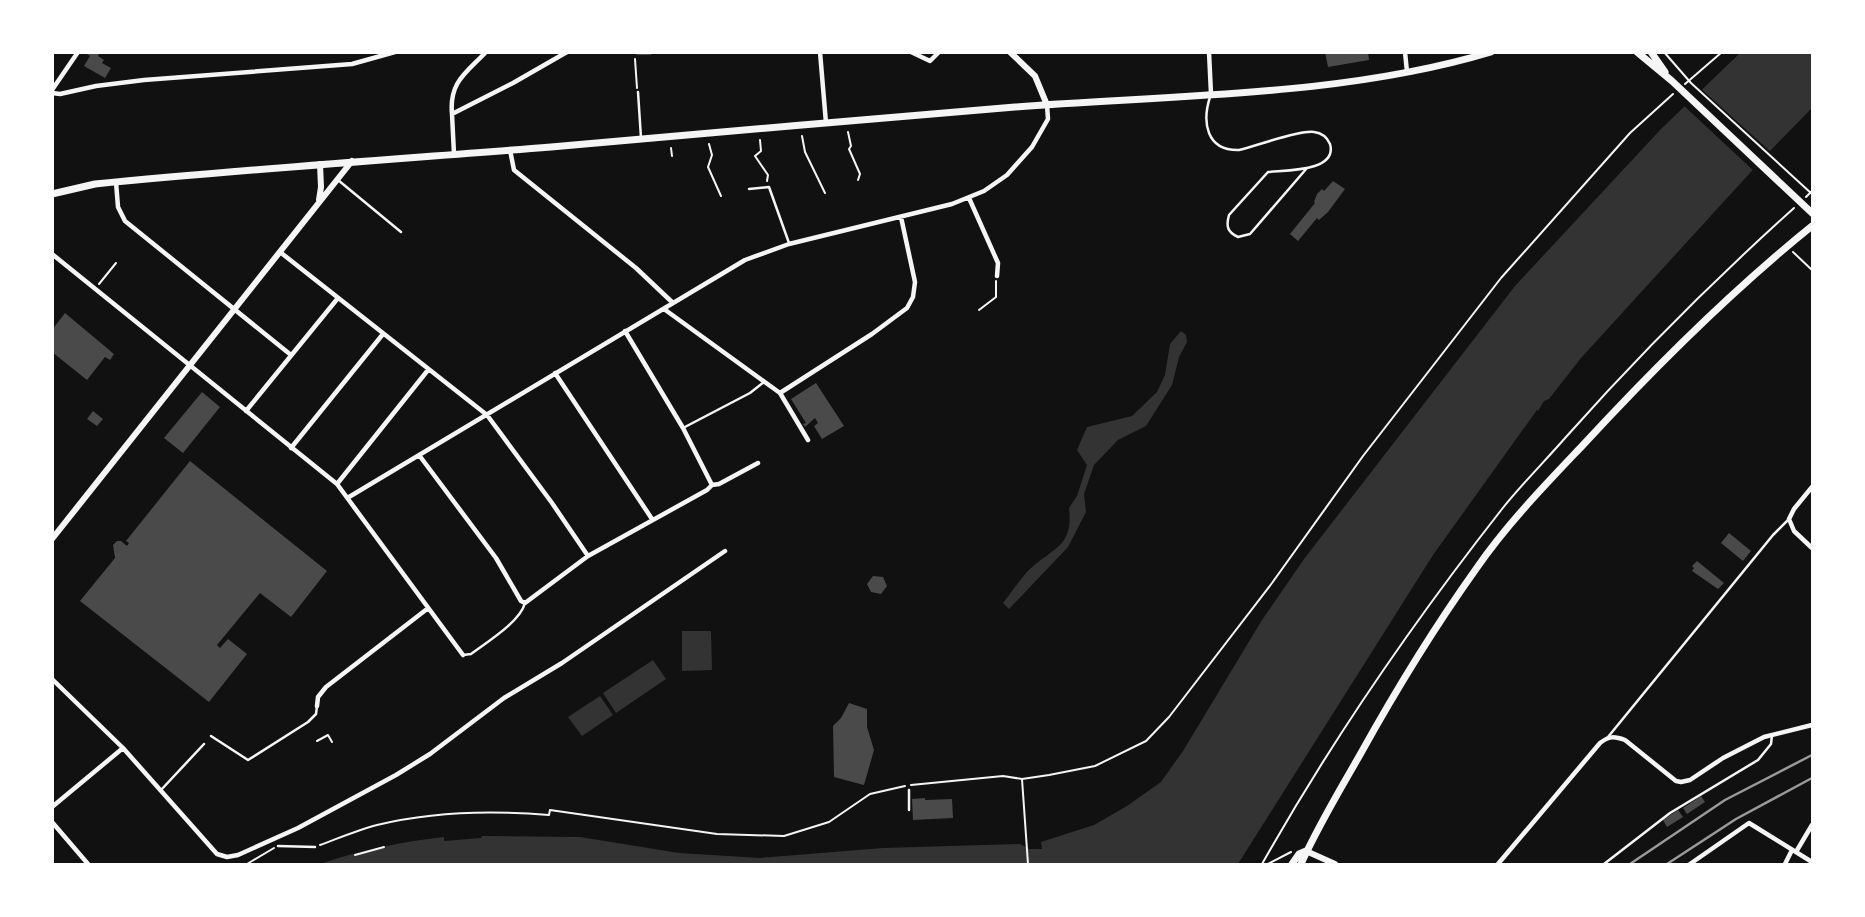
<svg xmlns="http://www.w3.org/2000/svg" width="1865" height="917" font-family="'Varela Round',sans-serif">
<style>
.water{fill:#333}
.pier{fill:#111}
.building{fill:#4a4a4a}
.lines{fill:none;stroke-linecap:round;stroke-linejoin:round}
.path{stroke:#f5f5f5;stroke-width:2}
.service{stroke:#f5f5f5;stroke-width:2.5}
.minor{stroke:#f5f5f5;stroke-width:4.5}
.tertiary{stroke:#f5f5f5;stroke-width:6}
.primary{stroke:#f5f5f5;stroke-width:7}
.rail{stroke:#9a9a9a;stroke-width:2.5}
</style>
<rect width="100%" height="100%" fill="#111"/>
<path class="water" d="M1740,53H1812V108L1770,151L1581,358L1549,399L1544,401L1538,411L1537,410L1433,555L1238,864H320C361,850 401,842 444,837V841L481,838L482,836L580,837L679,853L760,858L883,848L1020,844L1029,849H1042L1041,842L1094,825L1127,806L1161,782L1183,751L1262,620L1304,559L1515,286L1661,129Z
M1181,331L1186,335L1187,342L1179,357L1172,385L1146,426L1118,440L1094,465L1084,494L1086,512L1068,547L1009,609L1003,603C1011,593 1018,582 1027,572C1050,548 1074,549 1069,508L1077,496L1087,465L1077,450L1087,427L1132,416L1157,392L1165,375L1170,344Z
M682,631H711L712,670L682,671Z
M653,660L666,679L616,713L603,693Z
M600,696L613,715L582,736L568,717Z"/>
<path class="pier" d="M1699,87L1772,153L1756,173L1682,104Z"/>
<path class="building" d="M89,52H100L98,56L104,60L102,63L111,68L105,78L84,66L90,56L87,54Z
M1325,52H1368L1369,60L1328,67Z
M1333,181L1345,189L1328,212L1319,220L1317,218L1298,241L1290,234L1315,203L1314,202L1317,194L1322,189L1324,191Z
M65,313L114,354L110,360L105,357L87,380L52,352V330Z
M816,383L844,426L822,439L814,426L818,423L815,418L805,427L803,424L806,423L791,399Z
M202,392L220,407L183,453L164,438Z
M93,411L103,419L97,426L87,419Z
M190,461L327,571L291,617L260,593L217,645L220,648L228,639L247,654L209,702L80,601L115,558L113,545L117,541H121L127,546L129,543L126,541Z
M1729,533L1751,551L1743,561L1721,543Z
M1697,561L1724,583L1718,589L1692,571L1694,568L1692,566Z
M873,576L883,577L887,586L881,594L871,592L867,584Z
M849,703L867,709V727L874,750L864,785L834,777L833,726L841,718Z
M1701,796L1705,802L1687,814L1683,808Z
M925,798V800L952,799L953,818L913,820L912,799Z
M1678,810L1683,817L1667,827L1663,820Z"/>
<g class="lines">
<path class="path" d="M1664,52L1691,83L1812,194
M635,59L637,88
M1685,84L1722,52
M848,132L851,146L849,149L860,174L858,180
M802,136L805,152L825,193
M760,140L761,151L755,156L768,175L767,181
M709,144L712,155L708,167L721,196
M671,148L672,156
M1806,197L1812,191
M1793,252L1812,270
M99,284L116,263
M979,310L996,297V281
M317,741L328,735L332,742
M1022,779L1028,864
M911,785L1003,776L1022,779L1049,775L1095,766L1146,741L1169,717L1272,583L1363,456L1501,278L1630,133L1673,94
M320,845C339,838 358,830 377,825C434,811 490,810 549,815L550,810L717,834L784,836L829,822L870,794L905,786
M355,855L384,847
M247,864L274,848
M1262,864C1332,740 1414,621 1502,509C1522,484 1545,461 1566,437C1637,357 1714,280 1794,208
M1268,864L1291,852"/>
<path class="service" d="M638,92L641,138
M1210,97C1202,122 1206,151 1239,150C1256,146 1299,130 1314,132C1322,133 1327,137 1330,144C1338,172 1284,170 1268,172L1229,215C1226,226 1227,232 1238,237L1250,234L1307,168
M338,180L401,232
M749,189L769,187L789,243
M683,428L750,393L764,382
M463,655L471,654C487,642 520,622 525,603
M211,736L248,760L308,722L316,714L317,706
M1608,737L1773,535L1789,519
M161,790L204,744
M909,810V790
M278,846L315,847
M1604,864L1670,813L1758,760L1771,744L1772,735"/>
<path class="minor" d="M637,52H651
M820,52L826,123
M911,52L930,61L939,52
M1209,52L1211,94
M1405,52L1407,72
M52,90L78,52
M52,93L60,94L96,86L144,80L352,64L395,52
M452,114C449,82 466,73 486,52
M510,150L514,170L636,268L673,303
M454,154L452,114L513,83L567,52
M116,182L118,207L125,221L291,355
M969,198L998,263L997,276
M280,252L487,415L552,503L588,556
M52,254L337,484L463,655
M664,309L780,393L808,440
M625,331L683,428L712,485
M555,373L652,519
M780,393L872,334L907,308L913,297L915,282L901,217
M246,411L338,298
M291,448L383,334
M419,455L496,558L521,601L525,603L588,556L707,490L712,485L719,484L758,463
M337,484L428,370
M1812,487L1794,509L1789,519L1794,531L1812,548
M349,497L745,260L789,244L952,204L984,191L1007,175L1032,147L1048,119L1047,105
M52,679L123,748L217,854L227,857L238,855L298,828L396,775L430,754L504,698L562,663L725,551
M317,706L318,697L326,687L427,609
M52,807L123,748
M52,822L88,864
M1796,852L1812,825
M1498,864L1600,743C1609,736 1614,736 1625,740L1676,781L1681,782L1690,780L1723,758L1764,737L1812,725
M1690,864L1749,823L1812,862
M1785,864L1792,850"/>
<path class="tertiary" d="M1010,52L1035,76L1047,105
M319,200L321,187L320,164
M52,539L352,161
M1306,851L1335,864"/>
<path class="primary" d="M1637,52L1672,81L1812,213
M1651,52L1665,72
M52,194L95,184C247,169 399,159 551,147C706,134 860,119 1015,107C1169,95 1342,97 1491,52
M1292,864L1299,854L1306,851
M1301,864C1318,826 1340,790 1361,753C1396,690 1434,628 1476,569C1507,524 1546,484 1583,445C1655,367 1730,292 1812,226"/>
<path class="rail" d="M1630,864L1725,800L1812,755
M1667,864L1736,819L1812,778"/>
</g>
<rect width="1865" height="917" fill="none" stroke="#ffffff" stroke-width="108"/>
</svg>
